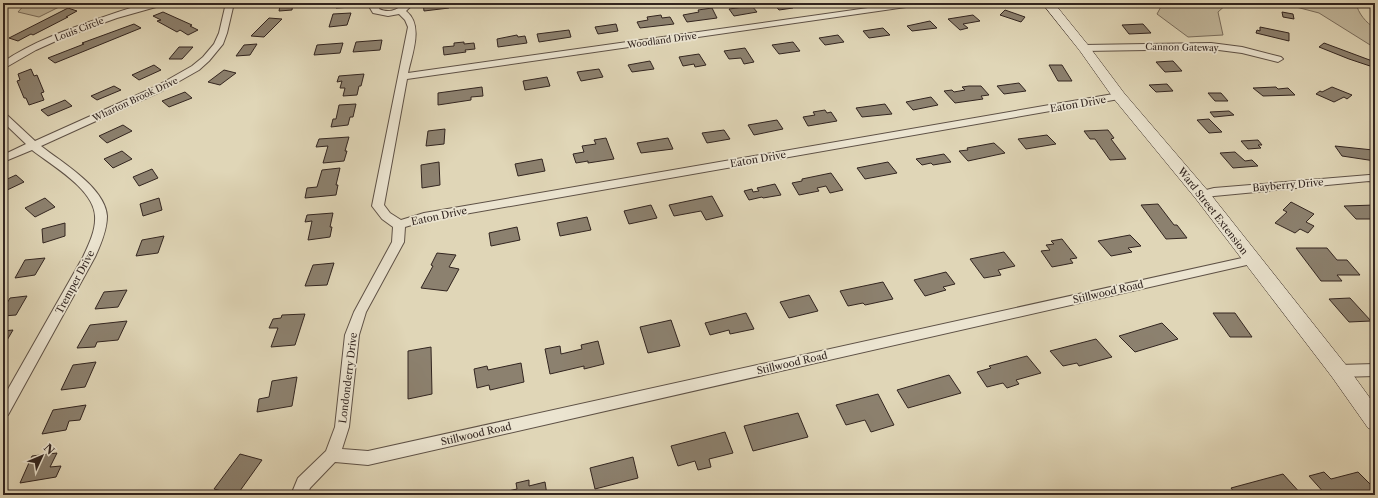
<svg xmlns="http://www.w3.org/2000/svg" width="1378" height="498" font-family="'Libre Caslon Text',serif">
<style>
.green{fill:#c2b89d;stroke:#7a6e5e}
.building{fill:#8c816f;stroke:#322520}
.lines{fill:none;stroke-linecap:round;stroke-linejoin:round}
.street-casing{stroke:#5e5146;stroke-width:2}
.secondary-casing{stroke:#322520;stroke-width:1}
.street{fill:#ebe4d0;fill-rule:evenodd}
.secondary{fill:#ebe4d0;fill-rule:evenodd}
.labels{text-anchor:middle;dominant-baseline:central;stroke-width:3.5;stroke-linejoin:round;paint-order:stroke}
.far-street-label{font-size:9px;fill:#322520;stroke:#ebe4d0}
.street-label{font-size:10px;fill:#322520;stroke:#ebe4d0}
</style>
<rect width="100%" height="100%" fill="#e0d6b7"/>
<filter id="stains"><feTurbulence type="fractalNoise" baseFrequency=".005" numOctaves="4"/><feColorMatrix values="0 0 0 0 .2 0 0 0 0 .09 0 0 0 0 .02 0 0 0 .5 -.17"/></filter>
<radialGradient id="worn" r=".72"><stop offset=".6" stop-color="#630" stop-opacity="0"/><stop offset="1" stop-color="#630" stop-opacity=".3"/></radialGradient>
<path class="green" d="M26,3H67L39,17L18,12Z
M1163,3H1228L1218,12L1223,35L1188,37L1157,14Z
M1281,3H1356C1358,13 1366,23 1375,28V48L1319,13Z"/>
<path class="building" d="M278,3H293L292,10L279,11L280,6H277Z
M337,3H354L353,7L336,8Z
M423,3H448L449,8L424,11Z
M789,3L793,8L779,10L774,4Z
M752,6L757,12L734,16L729,9Z
M68,8L77,11L66,17H68L33,35L31,34L18,41L9,38Z
M712,8L717,18L687,22L683,15L699,12L698,10Z
M1005,10L1025,17L1021,22L1000,15Z
M163,12L192,25L190,26L198,30L188,35L180,30L177,32L157,21L161,20L153,16Z
M1282,12L1293,14L1294,19L1283,17Z
M351,13L347,25L329,27L333,14Z
M661,15L662,18L670,17L674,24L640,28L637,22L648,20L647,17Z
M973,15L980,21L963,24L968,28L960,30L948,19Z
M269,18L282,19L264,37L251,36Z
M930,21L937,28L912,31L907,26Z
M134,24L141,28L55,63L48,58L84,44L82,43Z
M616,24L618,31L598,34L595,27Z
M1143,24L1151,33L1129,34L1122,25Z
M1260,27L1289,33V41L1256,33L1257,30L1260,31Z
M883,28L890,35L869,38L863,31Z
M569,30L571,37L539,42L537,34Z
M517,35L518,37L525,36L527,43L498,47L497,39Z
M838,35L844,42L825,45L819,38Z
M382,40L380,50L353,52L356,42Z
M464,42V44L474,43L475,49L465,50L466,52L444,55L443,47L454,46V43Z
M793,42L800,51L779,54L772,45Z
M343,43L340,53L314,55L317,45Z
M1324,43L1375,62L1370,66L1349,59L1319,47Z
M257,44L250,55L236,56L244,45Z
M179,47H193L182,59H169Z
M745,48L754,62L744,64L741,58L729,59L724,51Z
M699,54L706,65L695,67L694,64L683,66L679,57Z
M650,61L654,69L632,72L628,65Z
M1173,61L1182,71L1165,72L1156,62Z
M154,65L161,70L139,80L132,75Z
M1049,65H1062L1072,81H1058Z
M31,69L34,76L37,75L44,92L41,93L44,100L29,105L26,98H24L17,81L20,80L18,74Z
M599,69L603,77L581,81L577,72Z
M224,70L236,73L220,85L208,82Z
M364,74L361,86H359L357,95L343,96L345,88H340L342,81L337,82L339,76Z
M547,77L550,86L525,90L523,81Z
M1019,83L1026,91L1004,94L997,86Z
M1167,84L1173,91L1156,92L1149,85Z
M114,86L121,90L97,100L91,96Z
M969,86H981L989,95L981,96L983,99L955,103L944,91L952,90L954,92L965,90L962,87Z
M482,87L483,96L471,97V100L438,105V93Z
M1276,87L1278,89L1288,88L1295,95L1263,96L1253,88Z
M1332,87L1352,95L1347,99L1344,97L1334,102L1316,94L1320,91L1322,92Z
M185,92L192,98L169,107L162,101Z
M1208,93H1221L1228,101H1215Z
M931,97L938,105L913,110L906,102Z
M65,100L72,106L48,116L41,110Z
M356,104L353,117H350L348,125L331,127L333,119H336L339,105Z
M885,104L892,114L862,117L856,108Z
M825,110L827,113L831,112L837,121L808,126L803,117L815,115L813,112Z
M1229,111L1234,115L1214,117L1210,112Z
M1209,119L1222,132L1209,133L1197,120Z
M777,120L783,129L754,135L748,125Z
M123,125L132,131L107,143L99,136Z
M445,129L444,144L426,146L428,131Z
M724,130L730,139L707,143L702,133Z
M1108,130L1114,138L1111,139L1126,159L1110,160L1095,139H1090L1084,131Z
M1047,135L1056,144L1026,149L1018,139Z
M349,137L345,151H347L344,161L323,163L328,146L316,147L319,139Z
M606,138L614,159L588,163V161L576,163L573,154L584,152L582,146L596,144L594,140Z
M668,138L673,149L641,153L637,143Z
M1258,140L1262,145H1258L1261,148L1248,149L1241,141Z
M994,143L1005,153L968,161L959,151L968,150L967,148Z
M1335,146L1373,150L1375,152V159H1373L1375,161L1342,156Z
M122,151L132,159L113,168L104,159Z
M1235,152L1245,161L1252,160L1258,166L1233,168L1220,153Z
M944,154L951,162L933,165L931,163L922,165L916,159Z
M542,159L545,171L518,176L515,164Z
M439,162L440,185L422,188L421,165Z
M888,162L897,173L865,179L857,168Z
M340,168L336,185H338L336,195L305,198L307,188L317,187L322,170Z
M152,169L158,178L139,186L133,177Z
M831,173L843,190L830,193L826,186L817,188L819,191L799,195L792,183L802,181V179Z
M16,175L24,182L3,192V181Z
M775,184L781,195L763,198L762,197L749,200L744,191L752,189L753,192L759,191L757,188Z
M712,196L723,216L706,220L701,211L674,216L669,205Z
M45,198L55,207L35,217L25,208Z
M159,198L162,210L143,216L140,204Z
M1291,202L1314,214L1306,222L1314,226L1308,233L1300,229L1295,233L1275,223L1287,212L1283,210Z
M1158,204L1174,225H1177L1187,238L1166,239L1141,205Z
M651,205L657,218L629,224L624,211Z
M1375,205V219H1356L1344,206Z
M333,213L330,227H332L330,237L308,240L312,221L305,222L307,215Z
M587,217L591,230L560,236L557,223Z
M65,223V236L43,243L42,229Z
M517,227L520,240L491,246L489,233Z
M1130,235L1141,246L1128,248L1132,252L1111,256L1098,241Z
M164,236L158,253L136,256L142,240Z
M1062,239L1077,258L1070,259L1073,263L1052,267L1041,251L1050,250L1046,245L1054,244L1051,241Z
M1296,248H1327L1337,260H1347L1360,275H1337L1342,281H1321Z
M1004,252L1015,266L998,270L1001,275L984,278L970,259Z
M437,253L456,255L449,267L459,269L447,291L421,288L433,266L431,265Z
M45,258L35,275L15,278L25,260Z
M334,263L327,285L305,286L313,265Z
M946,272L955,284L943,287L946,290L925,296L914,280Z
M883,282L893,299L865,305L863,303L848,306L840,291Z
M127,290L118,307L95,309L104,292Z
M809,295L818,311L789,318L780,302Z
M27,296L16,315L3,316V310L10,298Z
M1350,298L1371,321L1349,322L1329,299Z
M746,313L754,329L730,334L729,330L710,335L705,323Z
M1213,313H1235L1252,337H1230Z
M305,314L295,345L271,347L278,328H269L273,319L281,318L282,315Z
M671,320L680,346L648,353L640,327Z
M127,321L118,340L97,342L95,347L77,348L90,325Z
M1162,323L1178,339L1135,352L1119,336Z
M13,330L3,347V331Z
M1096,339L1112,357L1079,366L1077,363L1063,366L1050,351Z
M598,341L604,364L584,369V366L550,374L545,349L560,346L561,354L582,349L581,345Z
M431,347L432,394L408,399V351Z
M1027,356L1041,373L1016,380L1019,384L1007,388L1003,383L987,387L977,372L991,368L989,366Z
M96,362L85,387L61,390L73,365Z
M521,363L524,382L490,390L489,385L477,388L474,369L487,366L488,370Z
M949,375L961,393L908,408L897,390Z
M297,377L292,406L257,412L259,399L269,397L272,381Z
M878,394L894,425L871,432L865,420L846,425L836,405Z
M86,405L80,420L69,421L66,430L42,434L53,410Z
M798,413L808,437L753,451L744,426Z
M725,432L733,453L709,459L711,467L698,470L695,461L678,466L671,446Z
M57,453L50,467L61,466L56,477L20,483L32,456Z
M240,454L262,460L237,495L214,489Z
M633,457L638,478L595,489L590,468Z
M1324,472L1331,479L1358,472L1375,489V495H1346L1342,491L1326,495L1309,476Z
M1283,474L1302,495H1236L1231,488Z
M529,480V486L545,482L547,495H491L517,489L516,483Z"/>
<g class="lines">
<g class="street-casing">
<path id="street" d="M164,3L163,5L117,18L67,36L36,50L3,69V62C32,42 66,30 98,19C120,11 141,3 164,3Z
M226,3H234L227,33L223,44L209,61L199,70L162,91L41,146C61,162 105,187 107,216C107,230 101,244 95,257L8,415L3,417V398L83,257C89,244 96,230 95,216C94,189 51,165 32,150L3,162V155L26,144L3,122V114L7,115L35,141L155,87L192,66L203,57L214,44L219,33Z
M374,3H382L379,9C388,13 395,11 403,5V3H411V6L406,11C424,25 412,54 408,73L903,3H924L920,5L407,79L384,205L390,213L401,220L424,213L1119,93L1124,96L1119,99L425,221L405,227L404,242L366,312L359,335L349,427L342,449L368,451L1251,256L1255,257L1257,260L1255,263L1251,264L368,465L335,462L310,488L307,495H291L298,478L326,451L335,427L345,335L354,312L392,242L393,227L382,219L372,206L408,27L405,20L399,14L388,16L373,13L370,8Z
M1211,43L1242,47L1281,57L1283,59L1278,62L1242,53L1211,49L1084,51L1080,48L1084,45Z
M1369,175H1375V183L1369,181L1214,196L1202,199L1198,198L1196,195L1198,192L1214,188Z
M1375,364V376L1339,377L1334,375L1332,371L1334,367L1339,365Z"/>
</g>
<g class="secondary-casing">
<path id="secondary" d="M1042,3H1054L1088,45L1124,93L1208,191L1346,365L1375,405V431L1368,428L1332,377L1196,199L1114,99L1080,51Z"/>
</g>
<use href="#street" class="street"/>
<use href="#secondary" class="secondary"/>
</g>
<g class="labels">
<g class="far-street-label">
<text transform="translate(79 29) rotate(-21)">Louis Circle</text>
<text transform="translate(662 40) rotate(-8)">Woodland Drive</text>
<text transform="translate(1182 47) rotate(1)">Cannon Gateway</text>
<text transform="translate(135 99) rotate(-25)">Wharton Brook Drive</text>
</g>
<g class="street-label">
<text transform="translate(1078 104) rotate(-10)">Eaton Drive</text>
<text transform="translate(758 159) rotate(-10)">Eaton Drive</text>
<text transform="translate(1288 185) rotate(-5)">Bayberry Drive</text>
<text transform="translate(1213 211) rotate(52)">Ward Street Extension</text>
<text transform="translate(439 216) rotate(-12)">Eaton Drive</text>
<text transform="translate(75 282) rotate(-62)">Tremper Drive</text>
<text transform="translate(1108 292) rotate(-13)">Stillwood Road</text>
<text transform="translate(792 363) rotate(-13)">Stillwood Road</text>
<text transform="translate(348 378) rotate(-83)">Londonderry Drive</text>
<text transform="translate(476 434) rotate(-13)">Stillwood Road</text>
</g>
</g>
<rect width="1378" height="498" fill="none" stroke="#e0d6b7" stroke-width="16"/>
<rect x="4" y="4" width="1370" height="490" fill="none" stroke="#322520" stroke-width="2"/>
<rect x="8" y="8" width="1362" height="482" fill="none" stroke="#322520"/>
<g transform="translate(42 456) rotate(46)" stroke="#ebe4d0" stroke-width="3" paint-order="stroke">
<path d="M0-3L7 15L0 10L-7 15Z" fill="#322520"/>
<text y="-6" font-size="11" font-weight="bold" text-anchor="middle" fill="#322520">N</text>
</g>
<rect width="100%" height="100%" filter="url(#stains)"/>
<rect width="100%" height="100%" fill="url(#worn)"/>
</svg>
